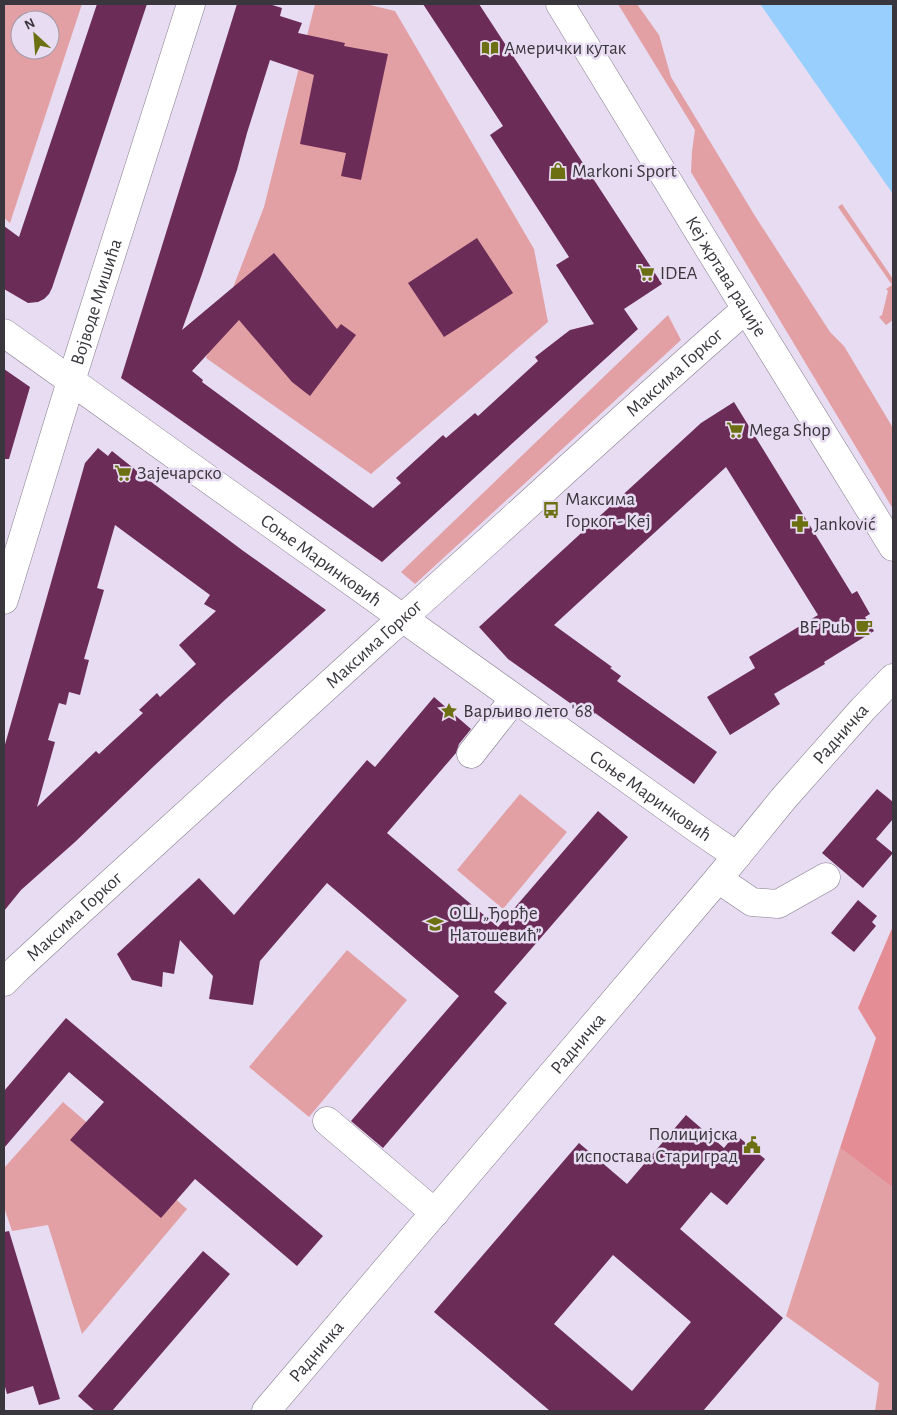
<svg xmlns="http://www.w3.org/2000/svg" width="897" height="1415" font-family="'Alegreya Sans',sans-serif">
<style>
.green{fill:#e2a0a5;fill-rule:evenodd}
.forest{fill:#e58d95}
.water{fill:#99cffd}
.building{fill:#6c2c58;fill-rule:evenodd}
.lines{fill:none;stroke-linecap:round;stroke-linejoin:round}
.minor-casing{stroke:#877d8f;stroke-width:29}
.major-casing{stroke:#877d8f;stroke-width:29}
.minor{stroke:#fff;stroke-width:28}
.major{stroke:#fff;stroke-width:28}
.labels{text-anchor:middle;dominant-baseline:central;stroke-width:5;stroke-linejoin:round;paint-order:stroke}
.poi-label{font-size:19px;fill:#3a363e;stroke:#e7dcf1;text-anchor:start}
.street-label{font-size:19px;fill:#3a363e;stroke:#e7dcf1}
</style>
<rect width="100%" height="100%" fill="#e7dcf1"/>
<path class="green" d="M4,4H82L10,223L4,218ZM20,20H50V50H20Z
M315,4H366L395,11L534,249L548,322L371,474L206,358L264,207Z
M618,4H637L659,35L671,77L755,216L830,332L844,346L893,428V509L691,172L692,151L695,130Z
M842,204L893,279V320L886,325L879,317L882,315L888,291L886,289L892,285L838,207Z
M668,315L681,340L415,584L401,572Z
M520,794L567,832L503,909L457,870Z
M347,950L407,1000L309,1117L249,1067Z
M63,1102L187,1209L82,1334L48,1225L12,1231L4,1207V1168Z
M840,1148L893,1188V1411H875L879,1383L786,1316Z"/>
<path class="forest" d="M893,926V1188L840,1148L876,1038L858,1008Z"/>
<path class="water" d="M760,4H893V194Z"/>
<path class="building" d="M97,4H147L52,288L49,294L44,299L38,302L28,303L4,289V226L19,237Z
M237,4H269L282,8L280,16L302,23L298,33L345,43L344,46L388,54L361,180L341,176L346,153L300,144L314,75L270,60L247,133L237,170L202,274L182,330L274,253L337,329L341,324L356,335L310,396L292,382L239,320L192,371L203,380L202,382L373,508L401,483L396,478L443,435L446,438L475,413L478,416L538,361L535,357L570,330L594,324L556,265L569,257L490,135L503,126L423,4H479L662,284L624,309L638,329L382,562L121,378Z
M477,238L513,293L444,337L408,283Z
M4,369L30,387L9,459H4Z
M734,402L852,594L857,591L870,614L865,617L874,631L824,662L825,664L774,694L780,704L730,735L707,697L755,668L749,657L818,615L726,467L554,625L612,667L610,668L621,676L617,681L717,752L694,784L595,713L591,718L508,659L479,627L701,423Z
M98,448L108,456L112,451L142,475L242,550L326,610L227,698L154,766L75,842L21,890L4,911V748L85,463ZM115,525L210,595L204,604L216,611L179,645L196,664L160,697L157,693L139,710L143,713L99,754L96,751L37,807L55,742L48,740L59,703L66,705L69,692L80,695L89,660L84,659L104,590L97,588Z
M434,697L471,729L459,744L456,753L387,833L498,927L598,811L628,837L494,992L507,1003L383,1148L351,1121L459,996L327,883L260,961L253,1005L209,999L213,976L180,940L174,974L163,972L162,987L132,980L117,954L199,878L234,915L367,760L375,767Z
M877,789L893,802V819L876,839L893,853L863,888L822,853Z
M858,900L877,916L872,922L876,926L854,952L831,933Z
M66,1018L323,1236L297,1266L195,1179L161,1218L70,1140L104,1102L69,1072L4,1148V1091Z
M686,1115L724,1148L735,1134L765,1159L727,1205L711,1192L680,1229L783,1318L703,1411H550L434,1312L579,1143L627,1184ZM613,1255L691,1322L632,1391L554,1324Z
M9,1231L60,1399L39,1405L33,1386L7,1394L4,1383V1232Z
M203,1251L230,1274L112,1411H95L78,1396Z"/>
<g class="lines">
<g class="minor-casing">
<g id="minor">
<path id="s1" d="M4,333C236,498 466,666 699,830L737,856"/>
<path id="s2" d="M4,600L71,381L191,4"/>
<path d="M471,754L514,699"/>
<path d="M718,879L752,902L778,904L826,877"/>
<path id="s3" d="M4,982L17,969L69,921L379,639C502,530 622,417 746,309"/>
<path d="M327,1121L435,1213"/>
<path id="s4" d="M266,1411L718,879L784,798L863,709L893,678"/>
</g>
</g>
<g class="major-casing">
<g id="major">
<path id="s5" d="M560,4L711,252L893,547"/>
</g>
</g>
<use href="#minor" class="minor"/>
<use href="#major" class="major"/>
</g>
<defs>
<g id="library-bare" transform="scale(1.35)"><path d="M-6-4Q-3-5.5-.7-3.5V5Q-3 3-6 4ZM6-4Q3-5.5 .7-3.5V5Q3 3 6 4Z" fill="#6d6f13" stroke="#e7dcf1" stroke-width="2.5" paint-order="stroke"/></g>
<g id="shop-bare" transform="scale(1.35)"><path d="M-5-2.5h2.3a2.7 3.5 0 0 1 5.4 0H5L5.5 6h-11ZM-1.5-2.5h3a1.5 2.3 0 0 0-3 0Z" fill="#6d6f13" stroke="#e7dcf1" stroke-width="2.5" paint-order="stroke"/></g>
<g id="supermarket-bare" transform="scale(1.35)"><path d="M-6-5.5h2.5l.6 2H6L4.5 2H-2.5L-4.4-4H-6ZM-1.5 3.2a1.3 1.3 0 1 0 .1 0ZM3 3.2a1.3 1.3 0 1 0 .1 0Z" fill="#6d6f13" stroke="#e7dcf1" stroke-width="2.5" paint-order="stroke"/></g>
<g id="bus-bare" transform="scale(1.35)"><path d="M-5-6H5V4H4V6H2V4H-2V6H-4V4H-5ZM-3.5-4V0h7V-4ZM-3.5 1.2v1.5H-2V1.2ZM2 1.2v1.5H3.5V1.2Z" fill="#6d6f13" stroke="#e7dcf1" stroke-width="2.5" paint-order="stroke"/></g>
<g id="pharmacy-bare" transform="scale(1.35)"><path d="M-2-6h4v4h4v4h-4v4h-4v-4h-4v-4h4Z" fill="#6d6f13" stroke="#e7dcf1" stroke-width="2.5" paint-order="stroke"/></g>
<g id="cafe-bare" transform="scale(1.35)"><path d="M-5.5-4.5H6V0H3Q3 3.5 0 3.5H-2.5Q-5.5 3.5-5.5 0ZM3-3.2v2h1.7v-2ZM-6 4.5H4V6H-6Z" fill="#6d6f13" stroke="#e7dcf1" stroke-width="2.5" paint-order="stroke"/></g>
<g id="sight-bare" transform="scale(1.35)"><path d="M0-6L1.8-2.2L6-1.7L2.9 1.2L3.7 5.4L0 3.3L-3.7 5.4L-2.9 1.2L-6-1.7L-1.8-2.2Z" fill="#6d6f13" stroke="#e7dcf1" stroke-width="2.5" paint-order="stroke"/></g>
<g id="school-bare" transform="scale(1.35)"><path d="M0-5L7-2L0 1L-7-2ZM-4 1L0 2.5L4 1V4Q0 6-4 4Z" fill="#6d6f13" stroke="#e7dcf1" stroke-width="2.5" paint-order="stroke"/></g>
<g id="civic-bare" transform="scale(1.35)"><path d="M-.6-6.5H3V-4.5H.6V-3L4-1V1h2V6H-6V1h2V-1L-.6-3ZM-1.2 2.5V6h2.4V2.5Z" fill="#6d6f13" stroke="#e7dcf1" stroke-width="2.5" paint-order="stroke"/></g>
</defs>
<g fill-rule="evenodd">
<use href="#library-bare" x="490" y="48"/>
<use href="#shop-bare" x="558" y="171"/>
<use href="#supermarket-bare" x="646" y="273"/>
<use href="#supermarket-bare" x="735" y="430"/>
<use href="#supermarket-bare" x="123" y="473"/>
<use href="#bus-bare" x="551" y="510"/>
<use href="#pharmacy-bare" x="800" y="524"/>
<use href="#cafe-bare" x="864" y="627"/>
<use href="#sight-bare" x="449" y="711"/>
<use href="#school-bare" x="435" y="924"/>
<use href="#civic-bare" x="752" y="1145"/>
</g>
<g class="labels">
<g class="poi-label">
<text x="504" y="48">Амерички кутак</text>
<text x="572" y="171">Markoni Sport</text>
<text x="660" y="273">IDEA</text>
<text x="749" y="430">Mega Shop</text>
<text x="137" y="473">Зајечарско</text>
<text x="565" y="499">Максима<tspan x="565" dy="22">Горког - Кеј</tspan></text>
<text x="814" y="524">Janković</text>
<text x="850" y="627" text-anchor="end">BF Pub</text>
<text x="463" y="711">Варљиво лето '68</text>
<text x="449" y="913">ОШ „Ђорђе<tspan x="449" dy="22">Натошевић”</tspan></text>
<text x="738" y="1134" text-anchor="end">Полицијска<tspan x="738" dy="22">испостава Стари град</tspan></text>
</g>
<g class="street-label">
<text stroke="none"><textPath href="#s5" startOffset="319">Кеј жртава рације</textPath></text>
<text stroke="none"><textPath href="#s2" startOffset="312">Војводе Мишића</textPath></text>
<text stroke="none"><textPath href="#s3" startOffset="906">Максима Горког</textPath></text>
<text stroke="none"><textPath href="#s1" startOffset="390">Соње Маринковић</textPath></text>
<text stroke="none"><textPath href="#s3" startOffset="501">Максима Горког</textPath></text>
<text stroke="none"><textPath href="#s4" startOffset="888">Радничка</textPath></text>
<text stroke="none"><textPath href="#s1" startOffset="795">Соње Маринковић</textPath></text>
<text stroke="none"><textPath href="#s3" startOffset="96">Максима Горког</textPath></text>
<text stroke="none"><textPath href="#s4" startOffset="482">Радничка</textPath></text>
<text stroke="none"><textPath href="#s4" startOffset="78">Радничка</textPath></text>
</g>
</g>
<rect width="897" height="1415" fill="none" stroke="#3a363e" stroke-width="10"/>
<g transform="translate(35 35) rotate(334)"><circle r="24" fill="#e7dcf1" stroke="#a29aa9"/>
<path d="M0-4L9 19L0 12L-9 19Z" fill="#6d6f13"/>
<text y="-8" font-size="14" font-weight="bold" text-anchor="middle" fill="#3a363e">N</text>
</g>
</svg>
